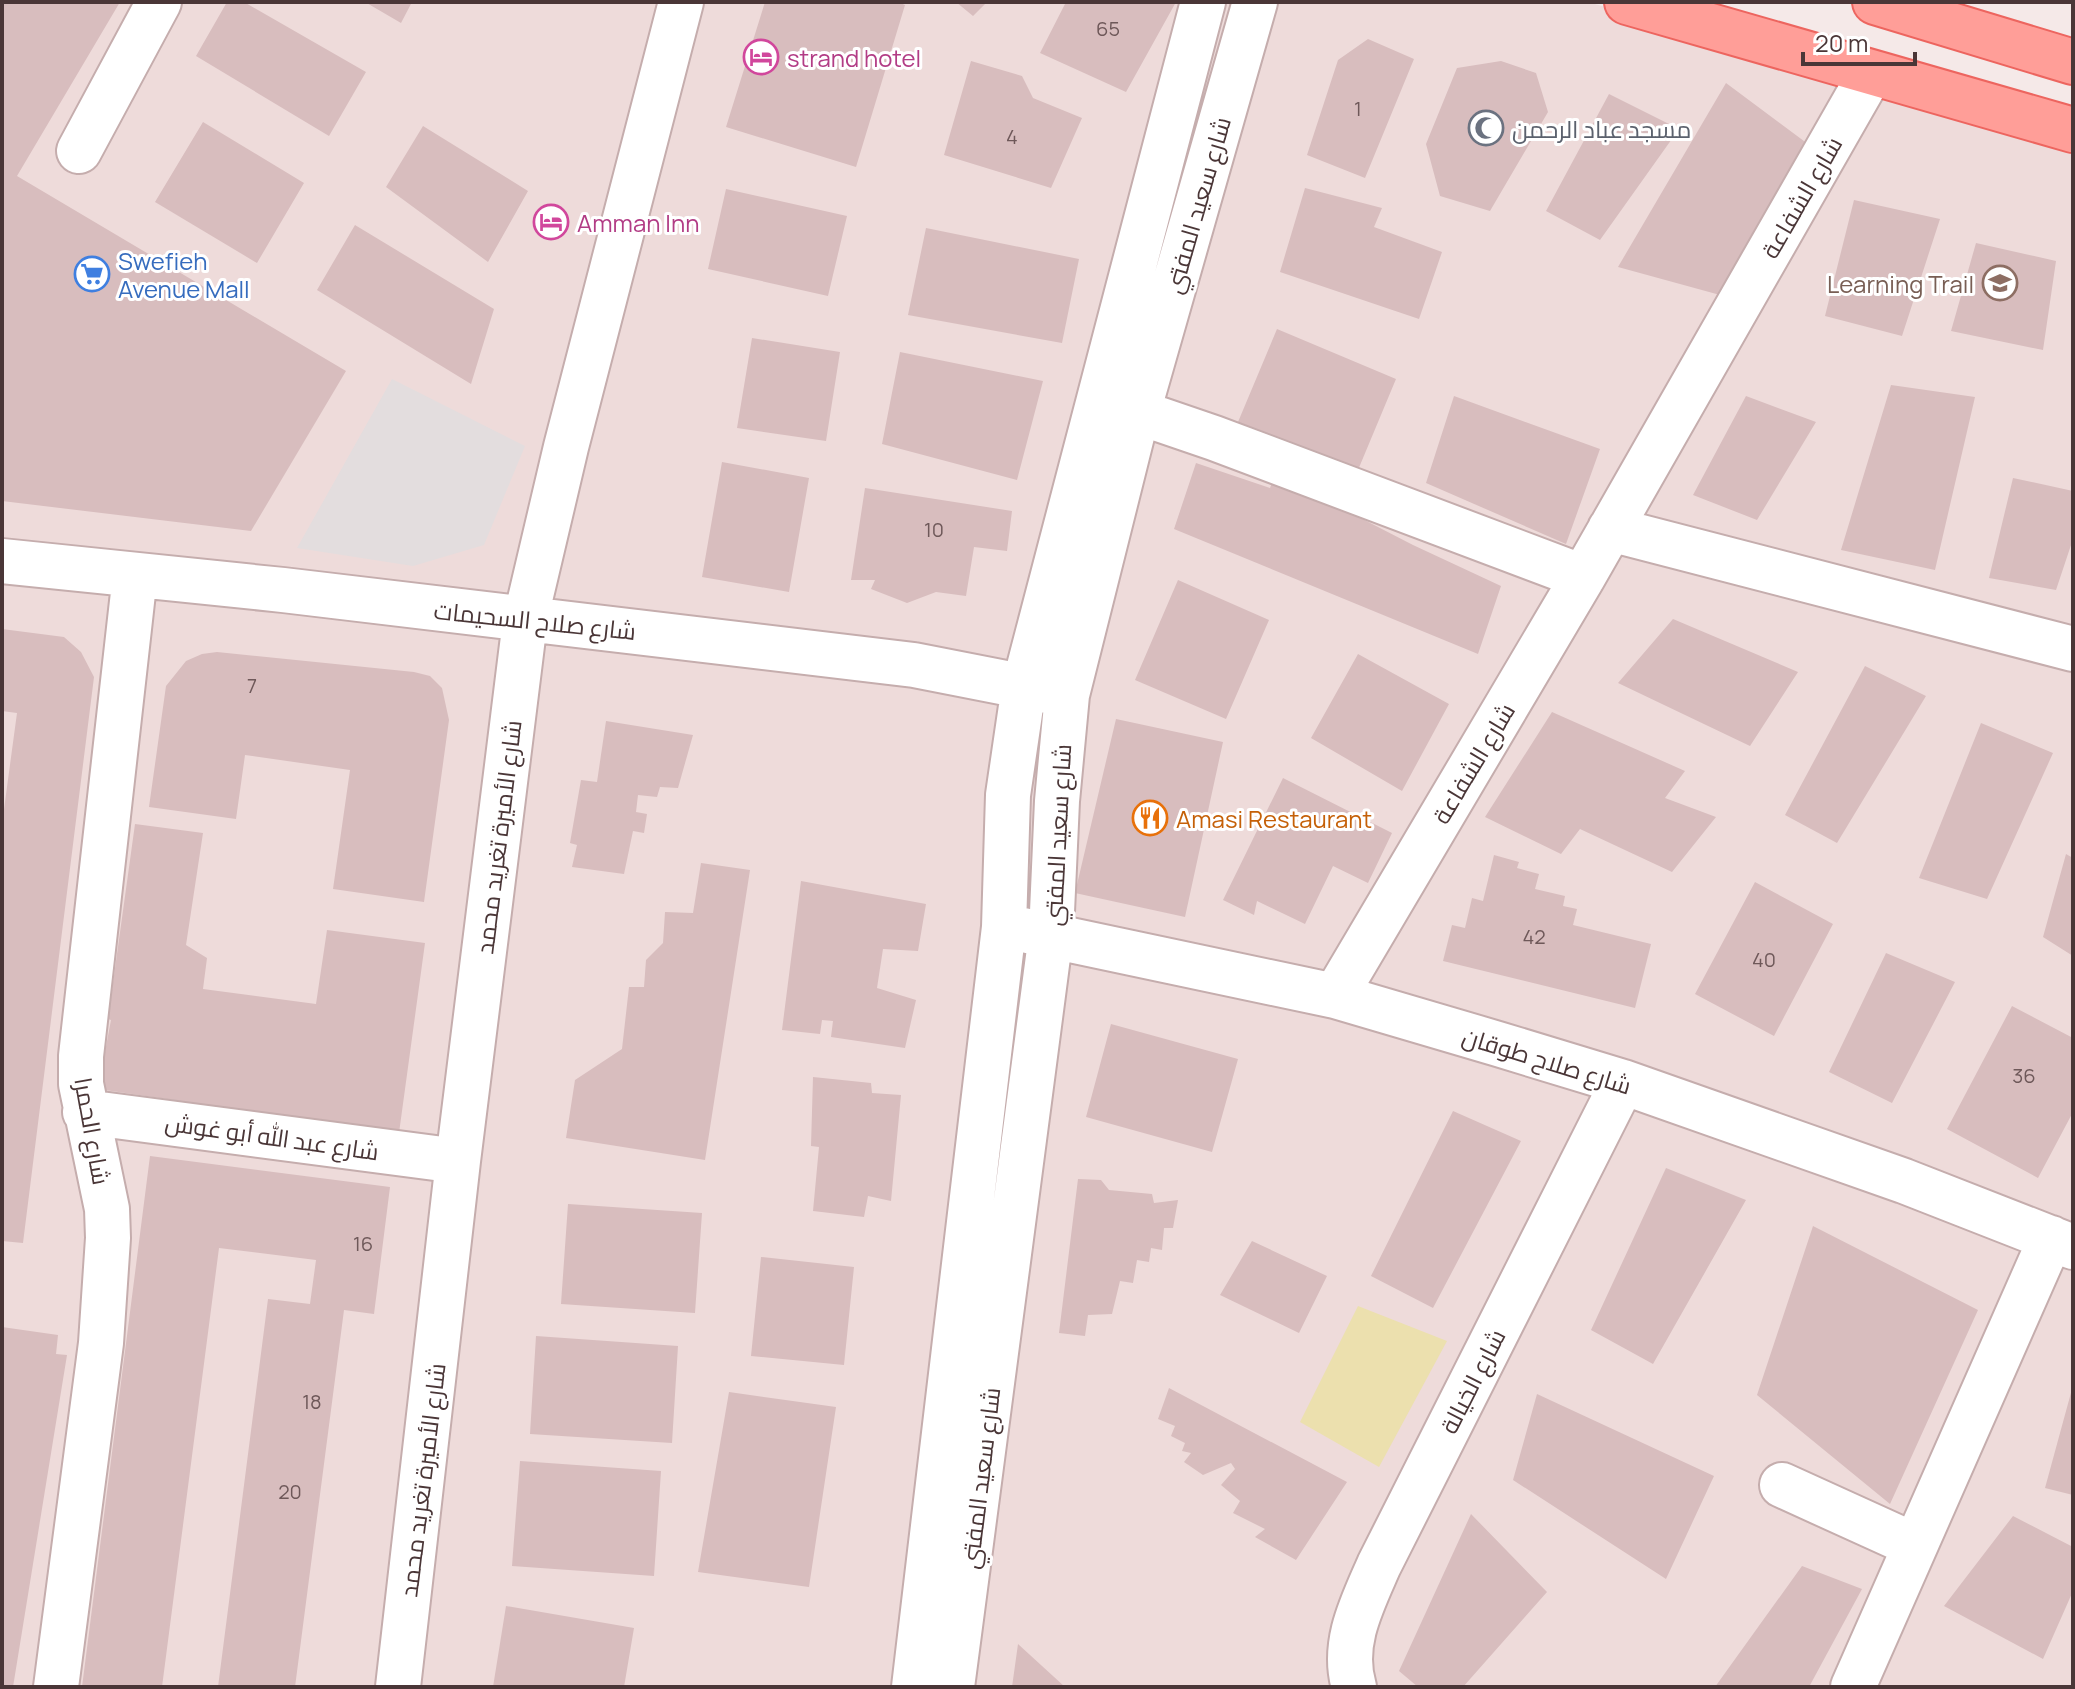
<svg xmlns="http://www.w3.org/2000/svg" width="2075" height="1689" font-family="Manrope,Cairo,sans-serif">
<style>
.residential{fill:#eedbda}
.green{fill:#ece0ae}
.parking{fill:#e3ddde}
.building{fill:#d8bdbe}
.lines{fill:none;stroke-linecap:round;stroke-linejoin:round}
.minor-casing{stroke:#c5adad;stroke-width:48}
.major-casing{stroke:#ed655f;stroke-width:48}
.minor{stroke:#fff;stroke-width:44}
.major{stroke:#ff9e98;stroke-width:44}
.labels{text-anchor:middle;dominant-baseline:central;stroke-width:6;stroke-linejoin:round;paint-order:stroke}
.number-label{font-size:20px;fill:#6e5859}
.hotel-label{font-size:24px;fill:#b23c85;stroke:#fff;text-anchor:start}
.worship-label{font-size:24px;fill:#5b616d;stroke:#fff;text-anchor:start}
.street-label{font-size:24px;fill:#4a3637;stroke:#fff}
.shop-label{font-size:24px;fill:#366cbe;stroke:#fff;text-anchor:start}
.education-label{font-size:24px;fill:#785e54;stroke:#fff;text-anchor:end}
.food-label{font-size:24px;fill:#c56008;stroke:#fff;text-anchor:start}
</style>
<rect width="100%" height="100%" fill="#f5e9e8"/>
<path class="residential" d="M2,2H1588L2073,142V1687H2Z"/>
<path class="green" d="M1358,1306L1447,1341L1379,1467L1300,1422Z"/>
<path class="parking" d="M392,379L525,446L484,545L413,566L297,548Z"/>
<path class="building" d="M2,2H120L17,176L346,371L251,531L2,501Z
M227,2H244L366,72L329,136L196,56Z
M365,2H412L401,23Z
M765,2H898L905,5L856,167L726,127Z
M956,2H987L973,16Z
M1066,2H1176L1126,92L1040,53Z
M1368,39L1414,59L1365,178L1307,155L1338,60Z
M971,61L1022,76L1033,98L1082,118L1051,188L944,155Z
M1501,61L1536,73L1548,112L1490,211L1440,196L1426,144L1457,68Z
M1726,83L1816,150L1731,298L1618,267Z
M1609,94L1679,129L1600,240L1546,211Z
M203,122L304,183L257,263L155,202Z
M423,126L528,191L488,262L386,187Z
M1305,188L1382,208L1374,227L1442,252L1419,319L1280,272Z
M726,189L847,216L828,296L708,269Z
M1854,200L1940,219L1902,336L1825,316Z
M355,225L494,309L471,384L317,290Z
M926,228L1079,259L1062,343L908,315Z
M1976,243L2056,261L2043,350L1951,331Z
M1277,329L1396,379L1358,470L1238,422Z
M752,338L840,352L826,441L737,428Z
M900,352L1043,381L1017,480L882,444Z
M1891,385L1975,397L1935,570L1841,550Z
M1454,396L1600,449L1566,544L1426,483Z
M1746,396L1816,422L1757,520L1693,495Z
M722,462L809,478L789,592L702,577Z
M1196,463L1270,488L1275,474L1413,545L1501,586L1478,654L1174,529Z
M2013,478L2073,491V539L2056,590L1989,578Z
M865,488L1012,511L1007,551L974,547L966,596L936,592L907,603L871,589L875,580H851Z
M1178,580L1269,620L1226,719L1135,680Z
M1673,619L1798,672L1750,746L1618,683Z
M2,629L64,637L81,652L94,677L23,1243L2,1241V824L17,713L2,711Z
M217,652L414,672L430,676L442,688L449,720L424,902L333,889L350,770L245,755L236,819L149,807L166,686L186,661L202,654Z
M1358,654L1449,704L1402,791L1311,738Z
M1865,666L1926,696L1837,843L1785,815Z
M1552,712L1685,771L1665,798L1716,817L1672,872L1580,829L1561,854L1485,817Z
M1116,719L1223,742L1185,917L1075,893Z
M606,721L693,735L678,788L660,787L657,797L638,795L636,812L647,814L644,833L633,831L624,874L572,867L577,845L570,843L581,780L597,782Z
M1981,723L2053,753L1987,899L1919,878Z
M1283,778L1392,833L1368,883L1333,866L1305,924L1257,901L1254,915L1223,900Z
M135,824L203,833L186,945L207,958L203,989L316,1004L327,930L425,943L399,1133L98,1089L111,1020L108,1019Z
M2066,854L2073,858V956L2043,937Z
M1494,855L1519,862L1517,868L1539,874L1535,889L1565,896L1563,906L1577,909L1573,925L1651,944L1635,1008L1443,961L1452,925L1465,928L1472,898L1483,901Z
M701,863L750,870L705,1160L566,1138L575,1080L622,1049L629,987H644L646,960L663,943L665,912L693,913Z
M801,881L926,904L918,951L883,949L877,988L916,1000L905,1048L831,1037L833,1021L822,1020L820,1034L782,1030Z
M1755,882L1833,924L1774,1036L1695,994Z
M1886,953L1955,982L1892,1103L1829,1072Z
M2012,1006L2073,1038V1112L2038,1178L1947,1129Z
M1111,1024L1238,1059L1212,1152L1086,1117Z
M813,1077L871,1083L872,1093L901,1095L891,1201L868,1196L864,1217L813,1211L819,1147L811,1146Z
M1453,1111L1521,1141L1433,1308L1371,1276Z
M150,1156L390,1187L374,1314L344,1310L295,1687H218L268,1299L310,1304L316,1260L219,1248L162,1687H82Z
M1666,1168L1746,1200L1653,1364L1591,1330Z
M1078,1179L1101,1180L1109,1190L1152,1194L1154,1203L1178,1200L1173,1228H1164L1162,1250L1151,1248L1149,1262L1137,1260L1133,1283L1120,1281L1112,1314L1088,1315L1085,1336L1059,1333Z
M568,1204L702,1213L695,1313L561,1304Z
M1813,1226L1978,1310L1890,1504L1757,1395Z
M1252,1241L1327,1276L1299,1333L1220,1295Z
M761,1257L854,1267L844,1365L751,1356Z
M2,1327L58,1335L56,1354L67,1355L13,1687H2Z
M536,1336L678,1346L672,1443L530,1434Z
M1169,1388L1347,1482L1296,1560L1255,1537L1265,1529L1233,1513L1240,1501L1221,1485L1235,1469L1231,1463L1203,1475L1184,1462L1191,1453L1182,1451L1185,1443L1171,1436L1175,1426L1158,1419Z
M2072,1389H2073V1495L2045,1488Z
M729,1392L836,1407L809,1587L698,1572Z
M1537,1394L1714,1476L1666,1579L1513,1480Z
M520,1461L661,1471L654,1576L512,1566Z
M1471,1514L1547,1592L1463,1687H1418L1399,1671Z
M2013,1516L2073,1547V1591L2043,1659L1944,1606Z
M1802,1566L1862,1589L1809,1687H1715Z
M506,1606L634,1628L624,1687H493Z
M1018,1644L1065,1687H1012Z"/>
<g class="lines">
<g class="minor-casing">
<path id="minor" d="M79,151L159,2
M1138,412L1214,438L1583,577
M1610,529L2073,649
M2,561L283,590L914,665L1052,692
M1023,930L1335,996L1498,1044L1623,1082L1904,1181L2073,1247
M1335,996L1583,577L1871,73
M85,1112L458,1161
M1782,1485L1914,1545
M56,1687L101,1343L108,1238L107,1209L81,1084V1056L135,575
M398,1687L458,1161L525,621L566,447L681,2
M914,1687L1004,927L1008,795L1024,686L1203,2
M952,1687L1051,934L1057,801L1067,695L1138,412L1255,2
M1354,1687C1341,1644 1362,1604 1379,1565L1623,1082
M1853,1687L2051,1238"/>
</g>
<g class="major-casing">
<path id="major" d="M1627,2L2073,130
M1875,2L2073,62"/>
</g>
<use href="#minor" class="minor"/>
<use href="#major" class="major"/>
</g>
<defs>
<g id="hotel-ring" transform="scale(1.8)"><circle r="9.5" fill="#fff" stroke="#d1479c" stroke-width="1.5"/><path d="M-6-4.5h1.5V1H6V5H4.5V3h-9V5H-6ZM-4 0a1.8 1.8 0 1 1 3.6 0ZM.5 0V-2.5h3Q6-2.5 6 0Z" fill="#d1479c"/></g>
<g id="mosque-ring" transform="scale(1.8)"><circle r="9.5" fill="#fff" stroke="#6b7280" stroke-width="1.5"/><path d="M3.5-4.9A6 6 0 1 0 3.5 4.9A5 5 0 1 1 3.5-4.9Z" fill="#6b7280"/></g>
<g id="supermarket-ring" transform="scale(1.8)"><circle r="9.5" fill="#fff" stroke="#3f7fe0" stroke-width="1.5"/><path d="M-6-5.5h2.5l.6 2H6L4.5 2H-2.5L-4.4-4H-6ZM-1.5 3.2a1.3 1.3 0 1 0 .1 0ZM3 3.2a1.3 1.3 0 1 0 .1 0Z" fill="#3f7fe0"/></g>
<g id="school-ring" transform="scale(1.8)"><circle r="9.5" fill="#fff" stroke="#8d6e63" stroke-width="1.5"/><path d="M0-5L7-2L0 1L-7-2ZM-4 1L0 2.5L4 1V4Q0 6-4 4Z" fill="#8d6e63"/></g>
<g id="restaurant-ring" transform="scale(1.8)"><circle r="9.5" fill="#fff" stroke="#e8710a" stroke-width="1.5"/><path d="M-5-6h1v4h1v-4h1v4h1v-4h1v5L-1.5 .5V6h-2V.5L-5-1ZM5-6V6H3V1.5H1.5Q1.5-4 5-6Z" fill="#e8710a"/></g>
</defs>
<g fill-rule="evenodd">
<use href="#hotel-ring" x="761" y="57"/>
<use href="#mosque-ring" x="1486" y="128"/>
<use href="#hotel-ring" x="551" y="222"/>
<use href="#supermarket-ring" x="92" y="274"/>
<use href="#school-ring" x="2000" y="283"/>
<use href="#restaurant-ring" x="1150" y="818"/>
</g>
<g class="labels">
<g class="number-label">
<text x="1108" y="28">65</text>
<text x="1358" y="108">1</text>
<text x="1012" y="136">4</text>
<text x="934" y="529">10</text>
<text x="252" y="685">7</text>
<text x="1534" y="936">42</text>
<text x="1764" y="959">40</text>
<text x="2024" y="1075">36</text>
<text x="363" y="1243">16</text>
<text x="312" y="1401">18</text>
<text x="290" y="1491">20</text>
</g>
<g class="hotel-label">
<text x="787" y="57">strand hotel</text>
<text x="577" y="222">Amman Inn</text>
</g>
<g class="worship-label">
<text x="1512" y="128">مسجد عباد الرحمن</text>
</g>
<g class="street-label">
<text transform="translate(1801 197) rotate(-60)">شارع الشفاعة</text>
<text transform="translate(1197 205) rotate(-74)">شارع سعيد المفتي</text>
<text transform="translate(535 620) rotate(6)">شارع صلاح السحيمات</text>
<text transform="translate(1473 763) rotate(-59)">شارع الشفاعة</text>
<text transform="translate(1057 835) rotate(-87)">شارع سعيد المفتي</text>
<text transform="translate(498 837) rotate(-83)">شارع الأميرة تغريد محمد</text>
<text transform="translate(1547 1060) rotate(17)">شارع صلاح طوقان</text>
<text transform="translate(93 1131) rotate(80)">شارع الحمرا</text>
<text transform="translate(272 1136) rotate(8)">شارع عبد الله أبو غوش</text>
<text transform="translate(1472 1381) rotate(-63)">شارع الخيالة</text>
<text transform="translate(980 1478) rotate(-83)">شارع سعيد المفتي</text>
<text transform="translate(422 1480) rotate(-83)">شارع الأميرة تغريد محمد</text>
</g>
<g class="shop-label">
<text x="118" y="260">Swefieh<tspan x="118" dy="28">Avenue Mall</tspan></text>
</g>
<g class="education-label">
<text x="1974" y="283">Learning Trail</text>
</g>
<g class="food-label">
<text x="1176" y="818">Amasi Restaurant</text>
</g>
</g>
<rect width="2075" height="1689" fill="none" stroke="#4a3637" stroke-width="8"/>
<path d="M1803 52v12h112v-12" fill="none" stroke="#4a3637" stroke-width="4"/>
<text x="1815" y="52" font-size="24" fill="#4a3637" stroke="#ffffff" stroke-width="6" paint-order="stroke">20 m</text>
</svg>
